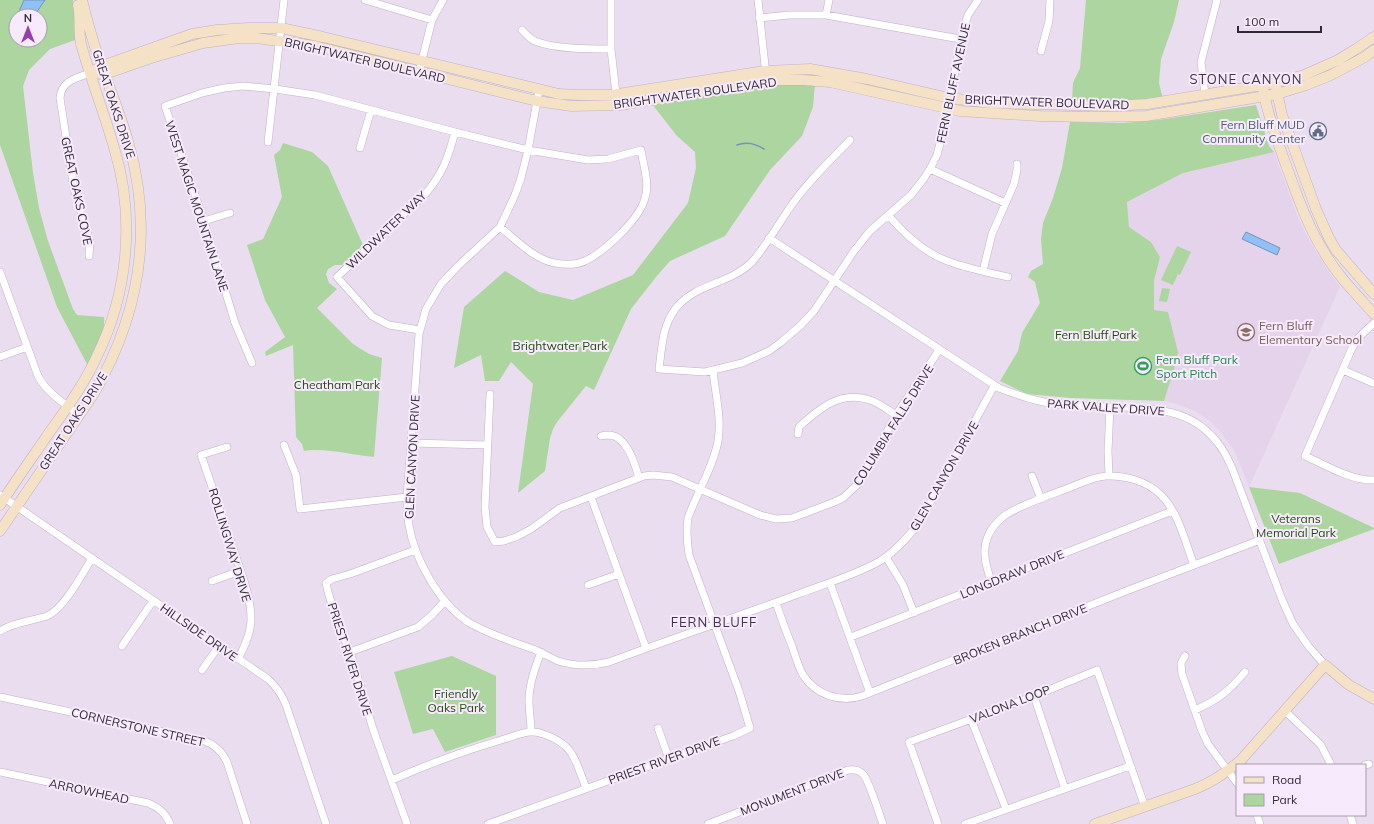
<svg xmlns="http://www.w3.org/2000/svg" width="1374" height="824" font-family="Mulish,sans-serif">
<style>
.built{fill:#e5d3ec}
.green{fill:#acd59f;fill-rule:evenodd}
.water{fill:#91c0f7;stroke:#7493bc}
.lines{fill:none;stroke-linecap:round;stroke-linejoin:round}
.stream{stroke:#7493bc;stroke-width:1.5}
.street-casing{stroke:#bfb2c4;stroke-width:8}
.secondary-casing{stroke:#bfb2c4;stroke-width:11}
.street{stroke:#fff;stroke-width:7}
.secondary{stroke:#f5e1c6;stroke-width:10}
.labels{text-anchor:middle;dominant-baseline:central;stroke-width:4;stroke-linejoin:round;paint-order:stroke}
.street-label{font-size:12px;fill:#302b32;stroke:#f7eafd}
.service-label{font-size:12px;fill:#4e5e75;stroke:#f7eafd;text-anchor:end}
.education-label{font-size:12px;fill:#785e54;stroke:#f7eafd;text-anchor:start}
.park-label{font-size:12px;fill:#224b10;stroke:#f7eafd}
.leisure-label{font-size:12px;fill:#27864d;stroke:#f7eafd;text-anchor:start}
.neighbourhood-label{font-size:13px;letter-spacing:1px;fill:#403544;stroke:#f7eafd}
</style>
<rect width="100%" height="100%" fill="#eaddef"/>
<path class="built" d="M1274,152L1297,215L1306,234L1326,268L1340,287L1249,487L1234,450L1219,430L1210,421L1195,411L1177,404L1164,401L1177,360L1178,352L1154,310V281L1160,257L1151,242L1129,227L1127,202L1183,173Z"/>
<path class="green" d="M0,0H73C77,14 76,26 75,40L50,49L29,70L23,86L33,173L39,208L48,241L73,309L77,315L104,317V332L88,366L57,307L0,145ZM16,16H40V40H16Z
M1086,0H1179L1174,22L1161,59L1159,83L1163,99L1136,103L1072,100L1073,83L1080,68Z
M774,84H815L813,107L802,136L770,170L725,236L670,261L656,277L631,309L594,390L586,386L557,422L553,429L550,438L545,471L518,493L533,384L511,362L499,381H485L481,355L454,368L464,307L505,271L539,292L573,300L633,275L688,203L696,168L695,152L677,136L652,104Z
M1256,105L1269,146L1274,152L1183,173L1127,202L1129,227L1151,242L1160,257L1154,281V310L1168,312L1178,352L1177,360L1164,401L1071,398L1027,394L1000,381L1018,351L1022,333L1040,303L1035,282L1028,277L1031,271L1043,264L1041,239L1043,223L1053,198L1062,168L1070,122L1123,123L1158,120Z
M283,143L312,152L328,166L363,245L342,265H335L328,269L326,274L329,283L337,289L317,308L353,344L369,354L382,358L374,457C354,455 323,447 304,451L302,444L296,437L293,345L266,356L265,352L285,337L265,300L247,245L263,239L282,197L274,155L280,150Z
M1177,246L1191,252L1180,275L1178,274L1173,285L1161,280Z
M1162,288L1170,289L1167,302L1159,301Z
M1249,487L1300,493L1374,528V529L1279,564Z
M452,656L496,676V735L445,752L433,729L413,734L394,672Z"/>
<path class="water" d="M24,0H45L34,16H19L20,9Z
M1246,232L1280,248L1277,255L1242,239Z"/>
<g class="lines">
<path class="stream" d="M737,145C747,141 755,144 764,149"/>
<g class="street-casing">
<path id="street" d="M365,0L432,20
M611,0V49L616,94
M758,0L766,75
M826,15L829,0
M759,18L789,15H826L960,39
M522,30C526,34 530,39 535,41C554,49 589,49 611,49
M1041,51L1049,21L1050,0
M419,72L432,20L443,0
M539,90L528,150L521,178L515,195L500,227L458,266L441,284L426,309L419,334L407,497C408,506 407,516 409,525C414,558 439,603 468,622C488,634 511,641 533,649C541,652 549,657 558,661C574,666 593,666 609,662C673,638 737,617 801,593C828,583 855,575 880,561C896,551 908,537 919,523L994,386
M1205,94L1201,62L1217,0
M850,140C830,161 808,181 791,206C779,223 765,248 751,263C729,284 695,284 676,308C662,326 662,347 659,369L705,372L742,363L769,351L780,343L801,325L814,311L854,251L870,231L911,195L922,181L930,169L937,155L944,128L963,30L968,15L978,0
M268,142L284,0
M360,148L371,110
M930,169L1005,203
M889,216C906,236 927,255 953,263C971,269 990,273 1008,277
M204,221L230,213
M769,238L999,388C1017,395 1036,402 1057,404C1079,407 1102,407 1124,407C1160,409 1193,411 1217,442C1224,450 1228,459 1232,468L1283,602L1293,624L1309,647L1325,665
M89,256L90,242L74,189L60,98C61,81 76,78 90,73
M983,271L992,234L1014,184L1017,170V164
M0,272L38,376C47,393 64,403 79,415
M1374,323L1359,337L1352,348L1305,456C1326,465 1351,481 1374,480
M420,330L389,325L372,316L337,277L426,193C443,173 448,158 455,132
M0,357L27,347
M252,363L235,323L204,221L165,106L202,93L224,88L243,86L275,89L315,95L455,132L528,150L588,160L608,159L641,150C643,164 650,184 645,198C640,219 604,252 585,261C576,265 565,265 555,263C535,260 515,239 500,227
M1343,370L1373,383
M490,394L485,507L487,527L495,542L504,541L516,537L531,529L560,508L644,476L653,475L672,477L760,515L776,519L792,518L832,503L843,498L859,483L896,415L939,350
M798,434L799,427C819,409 840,390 870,400C879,403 888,410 896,415
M601,436C604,435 607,435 610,435C627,437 635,464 639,478
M412,443L487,445
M284,445L296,475L300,509L407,497
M227,447L201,455C212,486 222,517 233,548C240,570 251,595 251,619C251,633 245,646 238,659
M1032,476L1041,499
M1109,476L1108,451L1110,407
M0,495L268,679C277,687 282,695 286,705L326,824
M591,497L646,648
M886,557L903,585L914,613
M212,581L240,571
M991,581C986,566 981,550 989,534C992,527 998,521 1004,516C1020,505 1047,496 1066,489C1079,484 1092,477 1106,476C1125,475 1146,481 1160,494C1179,512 1185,542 1194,565
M830,583L870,693
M588,585L619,574
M776,603C781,617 786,632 792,646C795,655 798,666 803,675C816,695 840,703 862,696L1126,591L1260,540
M0,631C14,622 32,621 47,616C64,609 82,574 92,558
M851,637L1172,511
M122,646L153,601
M350,652L418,627L432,615L445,601
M1185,656L1181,663L1182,674L1202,731L1208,744L1237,783
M202,670L219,646
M1034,696L1065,789
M0,697L202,740C214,744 222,751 227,762L247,824
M1195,710C1218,700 1229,691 1245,672
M1285,711L1321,745L1331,765
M971,719L1006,809
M658,728L669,759
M531,732C531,721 529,711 529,701C529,684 535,668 541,652
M1365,765L1369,764
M0,772L148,803C158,807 166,813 170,824
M392,780C428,764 464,751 501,740C509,738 522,732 531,732C540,731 557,739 564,745C575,753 581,776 586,788
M1257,815L1260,824
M1350,815L1353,824
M407,824L373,729L350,652L337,621L328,592L326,583L332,579L350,574L415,550
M488,824L733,736L750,728L739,691L689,555C687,542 686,531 688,518C697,492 713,468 718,441C722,418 715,393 713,370
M708,824L848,770C854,769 859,770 863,774C869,780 879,814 883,824
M938,824L909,742L1034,696L1097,670L1145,807
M965,824L1130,766"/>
</g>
<g class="secondary-casing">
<path id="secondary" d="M90,73L102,66L192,34L217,30L248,28H281L323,37L559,94L579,95H612L765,71L810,69L867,79L949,98L992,103L1112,106L1147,104L1275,83L1304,75L1338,60L1356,49L1374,37
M90,73L105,74L151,58L203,43L239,38H256L315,46L537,101L571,106L621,105L766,80H803L830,82L960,111L1039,116L1092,117L1146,116L1277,94L1306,85L1331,75L1365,57L1374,50
M1276,87L1282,115L1316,209L1329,238L1336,250L1374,294
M1263,89C1268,116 1277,140 1286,165C1297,195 1307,225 1324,252C1337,275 1356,294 1374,314
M0,505C16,480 34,455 51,430C68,407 85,383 97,356C128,293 135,218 115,151C105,115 91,80 81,44C78,32 81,18 78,5
M0,531L93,395C139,316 154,230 128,141C119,109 105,78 95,47C90,31 86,16 82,0
M1095,824L1195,789C1213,782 1227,772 1241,760L1325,665L1349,685L1374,699"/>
</g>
<use href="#street" class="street"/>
<use href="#secondary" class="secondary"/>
</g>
<defs>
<g id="civic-ring" transform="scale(0.9)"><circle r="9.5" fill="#f7eafd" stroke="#5c6f8a" stroke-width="1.5"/><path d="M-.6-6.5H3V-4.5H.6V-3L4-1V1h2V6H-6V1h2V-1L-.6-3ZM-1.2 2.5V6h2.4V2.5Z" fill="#5c6f8a"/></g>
<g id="school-ring" transform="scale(0.9)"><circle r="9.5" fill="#f7eafd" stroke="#8d6e63" stroke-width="1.5"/><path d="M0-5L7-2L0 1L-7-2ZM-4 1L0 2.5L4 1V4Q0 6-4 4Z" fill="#8d6e63"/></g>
<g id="stadium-ring" transform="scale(0.9)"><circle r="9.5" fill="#f7eafd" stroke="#2e9e5b" stroke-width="1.5"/><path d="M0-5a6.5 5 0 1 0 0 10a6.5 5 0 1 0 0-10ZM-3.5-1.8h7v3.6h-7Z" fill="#2e9e5b"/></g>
</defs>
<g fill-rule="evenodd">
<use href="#civic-ring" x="1318" y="131"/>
<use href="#school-ring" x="1246" y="332"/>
<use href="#stadium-ring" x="1143" y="366"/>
</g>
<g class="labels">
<g class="street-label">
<text transform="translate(365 60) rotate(13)">BRIGHTWATER BOULEVARD</text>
<text transform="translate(953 83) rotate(-78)">FERN BLUFF AVENUE</text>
<text transform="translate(695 93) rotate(-8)">BRIGHTWATER BOULEVARD</text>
<text transform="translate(1047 102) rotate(2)">BRIGHTWATER BOULEVARD</text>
<text transform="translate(114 104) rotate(72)">GREAT OAKS DRIVE</text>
<text transform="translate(77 191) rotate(78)">GREAT OAKS COVE</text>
<text transform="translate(197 206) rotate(72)">WEST MAGIC MOUNTAIN LANE</text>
<text transform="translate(386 230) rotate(-44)">WILDWATER WAY</text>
<text transform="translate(1106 407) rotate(4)">PARK VALLEY DRIVE</text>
<text transform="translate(73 421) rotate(-57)">GREAT OAKS DRIVE</text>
<text transform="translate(893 425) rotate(-58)">COLUMBIA FALLS DRIVE</text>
<text transform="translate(412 457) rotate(-87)">GLEN CANYON DRIVE</text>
<text transform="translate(944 476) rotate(-60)">GLEN CANYON DRIVE</text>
<text transform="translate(230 545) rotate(73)">ROLLINGWAY DRIVE</text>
<text transform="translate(1012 574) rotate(-22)">LONGDRAW DRIVE</text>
<text transform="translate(199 632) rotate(35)">HILLSIDE DRIVE</text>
<text transform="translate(1020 634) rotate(-22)">BROKEN BRANCH DRIVE</text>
<text transform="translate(350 659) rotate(72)">PRIEST RIVER DRIVE</text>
<text transform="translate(1010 704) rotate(-21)">VALONA LOOP</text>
<text transform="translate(138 727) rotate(13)">CORNERSTONE STREET</text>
<text transform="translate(664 760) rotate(-20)">PRIEST RIVER DRIVE</text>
<text transform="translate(89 791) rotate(12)">ARROWHEAD</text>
<text transform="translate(792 792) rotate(-21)">MONUMENT DRIVE</text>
</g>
<g class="service-label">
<text x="1305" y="124">Fern Bluff MUD<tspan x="1305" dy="14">Community Center</tspan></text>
</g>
<g class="education-label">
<text x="1259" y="325">Fern Bluff<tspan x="1259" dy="14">Elementary School</tspan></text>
</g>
<g class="park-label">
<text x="1096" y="334">Fern Bluff Park</text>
<text x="560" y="345">Brightwater Park</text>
<text x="337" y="384">Cheatham Park</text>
<text x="1296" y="518">Veterans<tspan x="1296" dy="14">Memorial Park</tspan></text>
<text x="456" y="693">Friendly<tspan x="456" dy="14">Oaks Park</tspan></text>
</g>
<g class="leisure-label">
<text x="1156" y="359">Fern Bluff Park<tspan x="1156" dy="14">Sport Pitch</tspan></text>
</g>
<g class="neighbourhood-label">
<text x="1246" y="79">STONE CANYON</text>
<text x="714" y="622">FERN BLUFF</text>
</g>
</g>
<rect x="1236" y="764" width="130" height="52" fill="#f7eafd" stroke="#a79eac"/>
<rect x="1244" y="777" width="20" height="6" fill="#f5e1c6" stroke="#a79eac"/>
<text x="1272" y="784" font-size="12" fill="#302b32">Road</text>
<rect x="1244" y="794" width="20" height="12" fill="#acd59f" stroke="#a79eac"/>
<text x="1272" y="804" font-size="12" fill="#302b32">Park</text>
<g transform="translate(28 28)"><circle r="19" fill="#f7eafd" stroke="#a79eac"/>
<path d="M0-3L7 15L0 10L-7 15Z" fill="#953da9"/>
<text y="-6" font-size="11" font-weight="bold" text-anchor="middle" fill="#302b32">N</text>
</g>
<path d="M1238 26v6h83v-6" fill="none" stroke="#302b32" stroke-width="2"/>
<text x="1244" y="26" font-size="12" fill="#302b32" stroke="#f7eafd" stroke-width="3" paint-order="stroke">100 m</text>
</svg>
